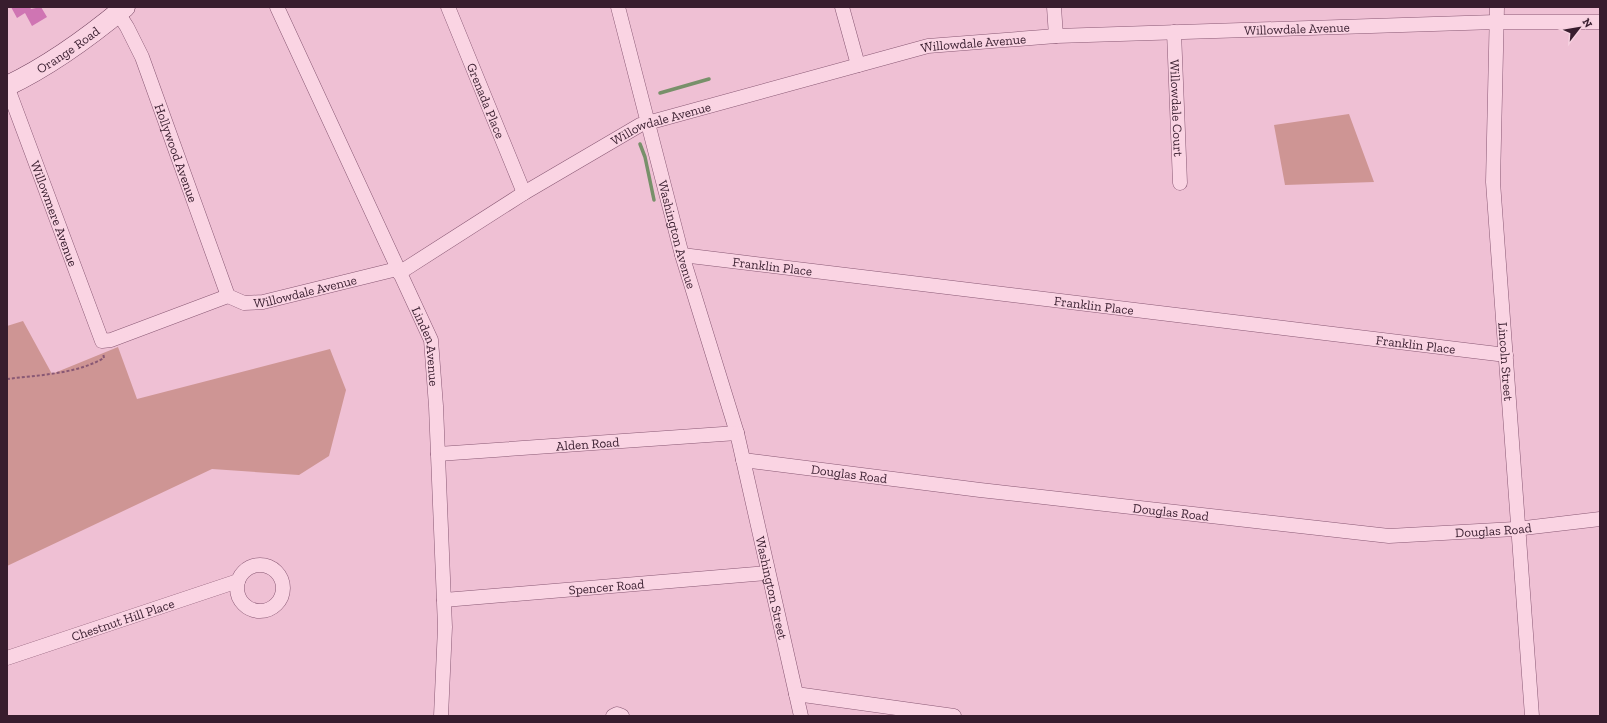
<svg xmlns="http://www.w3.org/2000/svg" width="1607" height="723" font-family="'Zilla Slab',serif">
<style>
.green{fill:#ce9594}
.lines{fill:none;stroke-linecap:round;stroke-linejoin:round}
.stream{stroke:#78906a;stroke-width:3.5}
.building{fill:#cf75b3}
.street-casing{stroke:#895874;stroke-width:15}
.secondary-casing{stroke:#6b3b58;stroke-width:21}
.path{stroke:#895874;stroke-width:2;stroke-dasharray:3 2;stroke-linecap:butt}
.street{stroke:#fad4e3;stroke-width:14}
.secondary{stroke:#fad4e3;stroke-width:20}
.labels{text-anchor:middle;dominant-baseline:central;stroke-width:3;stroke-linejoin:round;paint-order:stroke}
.street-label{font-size:13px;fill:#381d2e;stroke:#f6d0df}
</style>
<rect width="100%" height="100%" fill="#efc0d4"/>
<path class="green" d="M1349,114L1374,182L1285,185L1274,125Z
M23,321L52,374L118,347L137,399L330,349L346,390L329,456L299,475L212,469L7,566V326Z"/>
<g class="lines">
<path class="stream" d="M660,93L709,79
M640,144L645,157L654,200"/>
</g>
<path class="building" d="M11,7H30L31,9L41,7L47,17L32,26L25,13L17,18Z"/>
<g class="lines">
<g class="street-casing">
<g id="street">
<path id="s1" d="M277,7L431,340L436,406L445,627L441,716"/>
<path id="s2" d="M448,7L524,193"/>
<path id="s3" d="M618,7L682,255L737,433L801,716"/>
<path d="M842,7L858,65"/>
<path d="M1054,7L1056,36"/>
<path id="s4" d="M1497,7L1493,182L1532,716"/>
<path id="s5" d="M118,13L127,27L142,57L228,296"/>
<path id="s6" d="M1174,32L1180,183"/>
<path id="s7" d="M7,86L102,341L111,340L228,296L244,303L263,302L397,269"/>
<path id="s8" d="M682,255L1506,355"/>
<path id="s9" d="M399,273L524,193L640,125L928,46L1056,36L1496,22H1600"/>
<path id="s10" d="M438,454L737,433"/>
<path id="s11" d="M743,460L980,490L1389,536L1515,529L1600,519"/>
<circle cx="260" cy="588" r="23"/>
<path id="s12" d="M444,600L768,573"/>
<path id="s13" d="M7,658L238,581"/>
<path d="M796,694L954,716"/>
<path d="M613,716L617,714L622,716"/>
</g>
</g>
<g class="secondary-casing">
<g id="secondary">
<path id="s14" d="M7,86C49,66 89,37 125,7"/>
</g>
</g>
<path class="path" d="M7,379C39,375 76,374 104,358L103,353"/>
<use href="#street" class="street"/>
<use href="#secondary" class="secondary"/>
</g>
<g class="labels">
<g class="street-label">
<text stroke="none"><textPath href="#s9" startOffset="951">Willowdale Avenue</textPath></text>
<text stroke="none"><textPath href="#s9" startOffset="627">Willowdale Avenue</textPath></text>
<text stroke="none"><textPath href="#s14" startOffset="71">Orange Road</textPath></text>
<text stroke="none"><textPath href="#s2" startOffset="101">Grenada Place</textPath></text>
<text stroke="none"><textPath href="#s6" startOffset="76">Willowdale Court</textPath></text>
<text stroke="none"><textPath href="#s9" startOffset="303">Willowdale Avenue</textPath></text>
<text stroke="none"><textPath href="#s5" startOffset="152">Hollywood Avenue</textPath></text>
<text stroke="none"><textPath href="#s7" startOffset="136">Willowmere Avenue</textPath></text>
<text stroke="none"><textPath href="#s3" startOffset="235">Washington Avenue</textPath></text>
<text stroke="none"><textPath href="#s8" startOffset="91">Franklin Place</textPath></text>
<text stroke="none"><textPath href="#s7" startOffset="486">Willowdale Avenue</textPath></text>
<text stroke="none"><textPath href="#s8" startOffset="415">Franklin Place</textPath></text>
<text stroke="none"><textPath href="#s8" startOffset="739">Franklin Place</textPath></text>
<text stroke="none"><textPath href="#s1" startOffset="372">Linden Avenue</textPath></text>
<text stroke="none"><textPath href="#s4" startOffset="355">Lincoln Street</textPath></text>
<text stroke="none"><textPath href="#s10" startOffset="150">Alden Road</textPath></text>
<text stroke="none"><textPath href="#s11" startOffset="107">Douglas Road</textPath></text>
<text stroke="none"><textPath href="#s11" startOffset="431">Douglas Road</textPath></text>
<text stroke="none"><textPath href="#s11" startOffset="755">Douglas Road</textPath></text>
<text stroke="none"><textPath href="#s12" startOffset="163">Spencer Road</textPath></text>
<text stroke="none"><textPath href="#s3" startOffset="601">Washington Street</textPath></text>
<text stroke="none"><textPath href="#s13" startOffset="122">Chestnut Hill Place</textPath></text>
</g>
</g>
<rect width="1607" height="723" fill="none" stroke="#381d2e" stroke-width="16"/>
<g transform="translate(1579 28) rotate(59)" stroke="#f6d0df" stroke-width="3" paint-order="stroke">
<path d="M0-3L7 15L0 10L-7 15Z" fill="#381d2e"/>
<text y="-6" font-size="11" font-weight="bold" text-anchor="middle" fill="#381d2e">N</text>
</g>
</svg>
